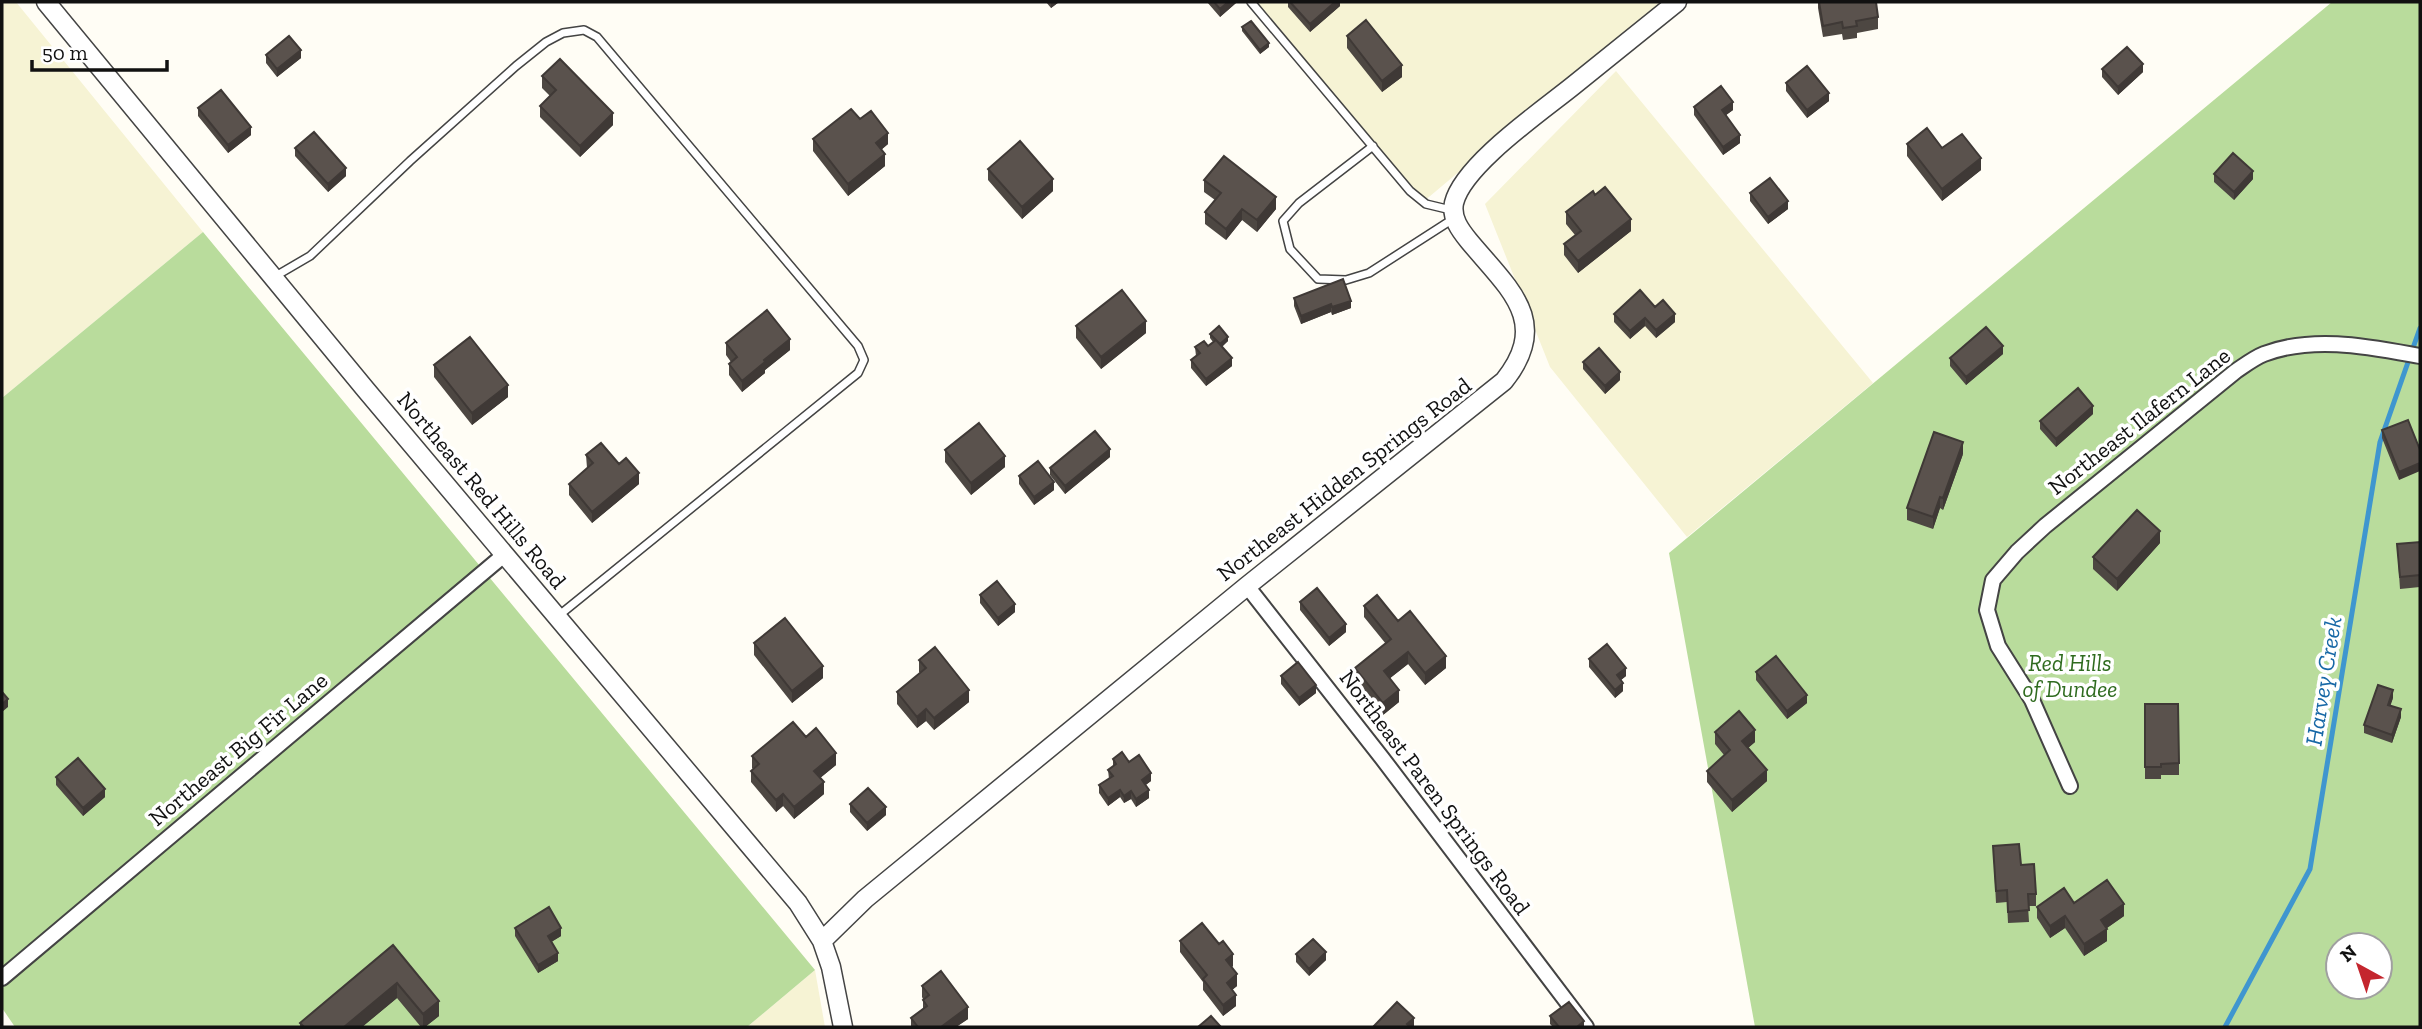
<svg xmlns="http://www.w3.org/2000/svg" width="2422" height="1029" font-family="'Zilla Slab',serif">
<style>
.farmland{fill:#f6f3d4}
.forest{fill:#b9dc9c;fill-rule:evenodd}
.lines{fill:none;stroke-linecap:round;stroke-linejoin:round}
.stream{stroke:#3f96cf;stroke-width:5}
.service-casing{stroke:#444;stroke-width:10}
.minor-casing{stroke:#444;stroke-width:18}
.tertiary-casing{stroke:#444;stroke-width:21}
.service{stroke:#fff;stroke-width:7}
.minor{stroke:#fff;stroke-width:14}
.tertiary{stroke:#fff;stroke-width:18}
.wall{fill:#4d4742}
.shaded-wall{fill:#3f3936}
.building{fill:#5a524d;stroke:#3f3936;stroke-width:2}
.labels{text-anchor:middle;dominant-baseline:central;stroke-width:7;stroke-linejoin:round;paint-order:stroke}
.street-label{font-size:23px;fill:#111;stroke:#fff}
.park-label{font-size:23px;font-style:italic;fill:#2f6b1f;stroke:#fff}
.water-label{font-size:24px;font-style:italic;fill:#1768a6;stroke:#fff}
</style>
<rect width="100%" height="100%" fill="#fffdf5"/>
<path class="farmland" d="M2,2H16L203,232L2,398Z
M1254,2H1661L1423,202Z
M1616,71L1873,383L1687,537L1550,367L1485,204Z
M815,970L825,1027H747Z"/>
<path class="forest" d="M2332,2H2420V1027H1755L1669,553ZM2338,945H2380V987H2338Z
M203,232L815,970L747,1027H15L2,1008V398Z"/>
<g class="lines">
<path class="stream" d="M2225,1027L2310,869L2380,442L2420,328"/>
<g class="service-casing">
<path id="service" d="M1251,2L1410,191L1426,204L1451,210
M1373,146L1299,203L1283,221L1290,249L1318,279L1346,280L1369,273L1453,219
M274,277L310,256L410,161L516,66L546,42L563,33L584,30L597,37L858,346L864,360L858,373L557,617"/>
</g>
<g class="minor-casing">
<path id="minor" d="M1247,586L1382,758L1586,1027
M2070,786L2032,700L1998,646L1987,610L1993,580L2017,552L2045,526L2236,371C2245,365 2254,358 2264,354C2314,335 2370,347 2420,356
M2,978L504,555"/>
</g>
<g class="tertiary-casing">
<path id="tertiary" d="M46,2L366,390L798,903L822,941L831,967L843,1027
M822,941L865,899L1247,586L1504,381C1552,321 1508,288 1469,241C1460,230 1451,218 1454,203C1463,165 1542,111 1574,85C1608,58 1642,30 1677,2"/>
</g>
<use href="#service" class="service"/>
<use href="#minor" class="minor"/>
<use href="#tertiary" class="tertiary"/>
</g>
<path class="wall" d="M1046,2H1059L1051,8Z
M1207,2H1236V3L1220,17Z
M1288,2H1340V6L1310,32L1288,7Z
M1818,2H1876L1878,17V29L1857,33V38L1843,40L1842,34L1823,37L1818,8Z
M1242,27L1269,47L1260,54L1242,31Z
M1347,36L1402,77L1382,92L1347,48Z
M266,55L301,58L277,77L266,63Z
M2102,69L2143,72L2118,95L2102,77Z
M542,76L613,125L580,157L540,117V106L550,96L542,88Z
M1786,83L1829,101L1807,118L1786,91Z
M1694,107L1733,110L1726,115L1740,143L1723,155L1694,115Z
M198,108L251,135L228,153L198,116Z
M860,119L888,144L881,150L885,166L848,196L813,151V139Z
M1907,144L1942,148L1981,170L1942,201L1907,156Z
M295,148L346,176L328,192L295,156Z
M988,169L1053,191L1022,219L988,180Z
M2214,174L2253,179L2234,200L2214,182Z
M1204,180L1276,209L1257,232L1242,220L1226,240L1205,224V212L1215,200L1204,192Z
M1750,193L1788,209L1768,224L1750,201Z
M1566,212L1631,231L1578,273L1564,255V244L1575,235L1566,224Z
M1294,298L1351,308L1332,315L1331,312L1301,324L1294,306Z
M1655,307L1675,322L1656,338L1645,326L1630,339L1614,322V314Z
M1076,326L1146,333L1101,369L1076,338Z
M1210,334L1228,341L1222,346L1232,366L1206,386L1191,368V360L1196,356L1195,347L1208,346L1213,342L1210,338Z
M726,343L790,350L765,370V373L742,392L729,375V364L731,362L726,355Z
M2003,354L1966,385L1950,366V358Z
M1583,362L1620,380L1605,394L1583,369Z
M434,365L508,397L472,425L434,377Z
M2093,414L2056,447L2040,429V421Z
M2408,420L2399,480L2382,438V430Z
M945,450L1005,467L971,495L945,462Z
M1963,454L1943,510L1940,508L1933,529L1907,520V508Z
M586,455L619,464L639,484L592,523L569,495V484L587,468Z
M1110,457L1065,494L1050,475V468Z
M1019,476L1054,490L1034,505L1019,484Z
M2420,542V587L2400,589L2397,544Z
M2160,543L2117,591L2093,569V557Z
M980,595L1015,612L998,626L980,603Z
M1300,602L1346,632L1329,646L1300,610Z
M1364,606L1398,621L1446,668L1425,685L1408,664L1390,678L1399,702L1383,715L1355,680V668L1386,644L1364,617Z
M754,643L823,678L792,703L754,655Z
M1589,659L1626,676L1621,680L1623,691L1615,698L1589,667Z
M919,660L969,702L934,730L926,721L917,728L897,704V692L921,673L919,672Z
M1756,672L1807,703L1787,719L1756,680Z
M1281,676L1316,693L1299,706L1281,684Z
M2393,698L2390,705L2401,717L2392,743L2364,733V725Z
M2145,704L2179,763V775H2161V779H2145Z
M1715,732L1755,742L1748,748L1767,781L1732,812L1707,782V771L1724,755L1715,744Z
M806,737L836,765L820,778L824,794L794,819L783,806L776,812L751,782V771L753,769L752,768V756Z
M1113,759L1129,762L1151,781L1145,785L1149,798L1136,807L1131,799L1124,803L1120,797L1108,806L1099,793V785L1109,779L1108,770L1113,767Z
M56,777L105,797L83,816L56,785Z
M850,804L886,815L867,831L850,812Z
M1993,846L2021,865L2036,894V906H2028L2029,922L2008,923L2007,902L1996,903Z
M2074,903L2124,916L2107,928V941L2084,956L2065,928L2050,938L2037,918V907Z
M515,928L561,936L551,942L558,961L538,973L515,936Z
M1180,941L1233,966L1232,967L1237,986L1232,990L1236,1006L1223,1016L1203,990V982L1180,952Z
M393,945L439,1016L425,1027H421L397,998L362,1027H300V1023Z
M1296,954L1326,960L1309,976L1296,962Z
M922,986L968,1019L956,1027H911V1018L923,1010V999L922,997Z
M1550,1016L1584,1027H1553L1550,1024Z"/>
<path class="shaded-wall" d="M1051,2H1059L1051,8Z
M1228,2H1236V3L1220,17V9Z
M1335,2H1340V6L1310,32V24Z
M1269,43V47L1260,54V50Z
M301,50V58L277,77V69Z
M2143,64V72L2118,95V87Z
M1402,65V77L1382,92V81Z
M1829,93V101L1807,118V110Z
M1733,102V110L1722,118V110Z
M613,113V125L580,157V146Z
M251,127V135L228,153V145Z
M888,133V144L876,154V143Z
M1740,135V143L1723,155V147Z
M885,154V166L848,196V184Z
M1981,158V170L1942,201V189Z
M346,168V176L328,192V184Z
M2253,171V179L2234,200V192Z
M1053,179V191L1022,219V207Z
M1276,197V209L1257,232V220Z
M1788,201V209L1768,224V217Z
M1242,209V220L1226,240V229Z
M1631,219V231L1578,273V261Z
M1351,301V308L1332,315V307Z
M1331,304V312L1301,324V316Z
M1675,314V322L1656,338V330Z
M1645,318V326L1630,339V331Z
M1146,321V333L1101,369V357Z
M1228,337V341L1220,349V345Z
M790,339V350L765,370V373L742,392V381L764,360Z
M2003,346V354L1966,385V377Z
M1232,358V366L1206,386V379Z
M1620,372V380L1605,394V386Z
M508,385V397L472,425V413Z
M2093,406V414L2056,447V439Z
M1963,442V454L1943,510V498Z
M1110,449V457L1065,494V486Z
M1005,456V467L971,495V483Z
M2420,463V471L2399,480V472Z
M639,473V484L592,523V512Z
M1054,482V490L1034,505V497Z
M1940,497V508L1933,529V517Z
M2160,531V543L2117,591V579Z
M1015,604V612L998,626V618Z
M1346,624V632L1329,646V638Z
M1408,652V664L1384,683V671Z
M1446,656V668L1425,685V673Z
M823,666V678L792,703V691Z
M1626,668V676L1617,683V675Z
M1623,683V691L1615,698V690Z
M1316,685V693L1299,706V698Z
M969,690V702L934,730V718Z
M1399,690V702L1383,715V703Z
M2393,690V698L2388,713V705Z
M1807,695V703L1787,719V711Z
M8,699V707L2,712V704Z
M926,709V721L917,728V717Z
M2401,709V717L2392,743V735Z
M1755,730V742L1742,753V741Z
M836,753V765L814,783V771Z
M1767,770V781L1732,812V800Z
M1151,773V781L1142,788V780Z
M824,782V794L794,819V807Z
M105,789V797L83,816V808Z
M1120,790V797L1108,806V798Z
M1149,790V798L1136,807V799Z
M1131,791V799L1124,803V796Z
M783,794V806L776,812V800Z
M886,807V815L867,831V823Z
M2124,904V916L2101,932V920Z
M2065,916V928L2050,938V926Z
M561,928V936L548,944V936Z
M2107,929V941L2084,956V944Z
M1326,952V960L1309,976V969Z
M558,953V961L538,973V965Z
M1233,954V966L1226,971V960Z
M1237,974V986L1227,994V983Z
M397,983V998L362,1027H344Z
M1236,995V1006L1223,1016V1005Z
M439,1001V1016L425,1027H423V1014Z
M968,1007V1019L956,1027H941Z
M1414,1018V1027H1407V1024Z
M1584,1021V1027H1577Z"/>
<path class="building" d="M1214,2H1228L1220,9Z
M1290,2H1335L1310,24Z
M1819,2H1876L1878,17L1856,21L1857,26L1843,28L1842,22L1823,26Z
M1366,20L1402,65L1382,81L1347,36Z
M1251,21L1269,43L1260,50L1242,27Z
M289,36L301,50L277,69L266,55Z
M2127,47L2143,64L2118,87L2102,69Z
M560,59L613,113L580,146L540,106L556,90L542,76Z
M1807,66L1829,93L1807,110L1786,83Z
M1721,86L1733,102L1722,110L1740,135L1723,147L1694,107Z
M221,90L251,127L228,145L198,108Z
M851,109L860,119L871,111L888,133L876,143L885,154L848,184L813,139Z
M1927,128L1942,148L1962,134L1981,158L1942,189L1907,144Z
M314,132L346,168L328,184L295,148Z
M1020,141L1053,179L1022,207L988,169Z
M2233,153L2253,171L2234,192L2214,174Z
M1224,156L1276,197L1257,220L1242,209L1226,229L1205,212L1221,193L1204,180Z
M1770,178L1788,201L1768,217L1750,193Z
M1605,187L1631,219L1578,261L1564,244L1581,231L1566,212L1593,191L1595,195Z
M1343,279L1351,301L1332,307L1331,304L1301,316L1294,298Z
M1122,290L1146,321L1101,357L1076,326Z
M1640,290L1655,307L1663,300L1675,314L1656,330L1645,318L1630,331L1614,314Z
M767,310L790,339L764,360L765,362L742,381L729,364L737,357L726,343Z
M1219,326L1228,337L1220,344L1210,334Z
M1986,327L2003,346L1966,377L1950,358Z
M470,337L508,385L472,413L434,365Z
M1216,340L1232,358L1206,379L1191,360L1200,353L1195,347L1204,341L1208,346Z
M1599,348L1620,372L1605,386L1583,362Z
M2078,388L2093,406L2056,439L2040,421Z
M2408,420L2420,450V463L2399,472L2382,430Z
M979,423L1005,456L971,483L945,450Z
M1095,431L1110,449L1065,486L1050,468Z
M1934,432L1963,442L1943,498L1940,497L1933,517L1907,508Z
M601,443L619,464L626,458L639,473L592,512L569,484L593,463L586,455Z
M1038,461L1054,482L1034,497L1019,476Z
M2137,510L2160,531L2117,579L2093,557Z
M2420,542V575L2400,577L2397,544Z
M997,581L1015,604L998,618L980,595Z
M1317,588L1346,624L1329,638L1300,602Z
M1377,595L1398,621L1410,611L1446,656L1425,673L1408,652L1384,671L1399,690L1383,703L1355,668L1391,639L1364,606Z
M785,618L823,666L792,691L754,643Z
M1607,644L1626,668L1617,675L1623,683L1615,690L1589,659Z
M935,647L969,690L934,718L926,709L917,717L897,692L926,668L919,660Z
M1776,656L1807,695L1787,711L1756,672Z
M1298,662L1316,685L1299,698L1281,676Z
M2378,685L2393,690L2388,705L2401,709L2392,735L2364,725Z
M2,692L8,699L2,704Z
M2145,704H2178L2179,763L2161,764V767H2145Z
M1739,711L1755,730L1742,741L1767,770L1732,800L1707,771L1730,750L1715,732Z
M793,722L806,737L816,728L836,753L814,771L824,782L794,807L783,794L776,800L751,771L759,764L752,756Z
M1122,752L1129,762L1139,755L1151,773L1142,780L1149,790L1136,799L1131,791L1124,796L1120,790L1108,798L1099,785L1113,776L1108,770L1116,764L1113,759Z
M78,758L105,789L83,808L56,777Z
M868,788L886,807L867,823L850,804Z
M2019,844L2021,865L2034,864L2036,894H2028L2029,910L2008,912L2007,890L1996,891L1993,846Z
M2107,880L2124,904L2101,920L2107,929L2084,944L2065,916L2050,926L2037,907L2064,888L2074,903Z
M549,907L561,928L548,936L558,953L538,965L515,928Z
M1202,923L1219,944L1223,941L1233,954L1226,960L1237,974L1227,983L1236,995L1223,1005L1203,979L1207,975L1180,941Z
M1313,939L1326,952L1309,969L1296,954Z
M393,945L439,1001L423,1014L397,983L344,1027H304L300,1023Z
M941,971L968,1007L941,1027H918L911,1018L927,1006L923,1000L929,995L922,986Z
M1397,1002L1414,1018L1407,1024L1410,1027H1373Z
M1569,1002L1584,1021L1577,1027H1559L1550,1016Z
M1211,1016L1221,1027H1198Z"/>
<g class="labels">
<g class="street-label">
<text transform="translate(2139 421) rotate(-38)">Northeast Ilafern Lane</text>
<text transform="translate(1344 479) rotate(-38)">Northeast Hidden Springs Road</text>
<text transform="translate(482 490) rotate(50)">Northeast Red Hills Road</text>
<text transform="translate(238 749) rotate(-40)">Northeast Big Fir Lane</text>
<text transform="translate(1435 792) rotate(53)">Northeast Paren Springs Road</text>
</g>
<g class="park-label">
<text x="2070" y="663">Red Hills<tspan x="2070" dy="26">of Dundee</tspan></text>
</g>
<g class="water-label">
<text transform="translate(2323 681) rotate(-81)">Harvey Creek</text>
</g>
</g>
<rect width="2422" height="1029" fill="none" stroke="#111111" stroke-width="7"/>
<g transform="translate(2359 966) rotate(320)"><circle r="33" fill="#ffffff" stroke="#a0a0a0" stroke-width="2"/>
<path d="M0-5L12 26L0 18L-12 26Z" fill="#c4262e"/>
<text y="-10" font-size="19" font-weight="bold" text-anchor="middle" fill="#111111">N</text>
</g>
<path d="M32 60v10h135v-10" fill="none" stroke="#111111" stroke-width="3.5"/>
<text x="42" y="60" font-size="21" fill="#111111" stroke="#ffffff" stroke-width="5" paint-order="stroke">50 m</text>
</svg>
